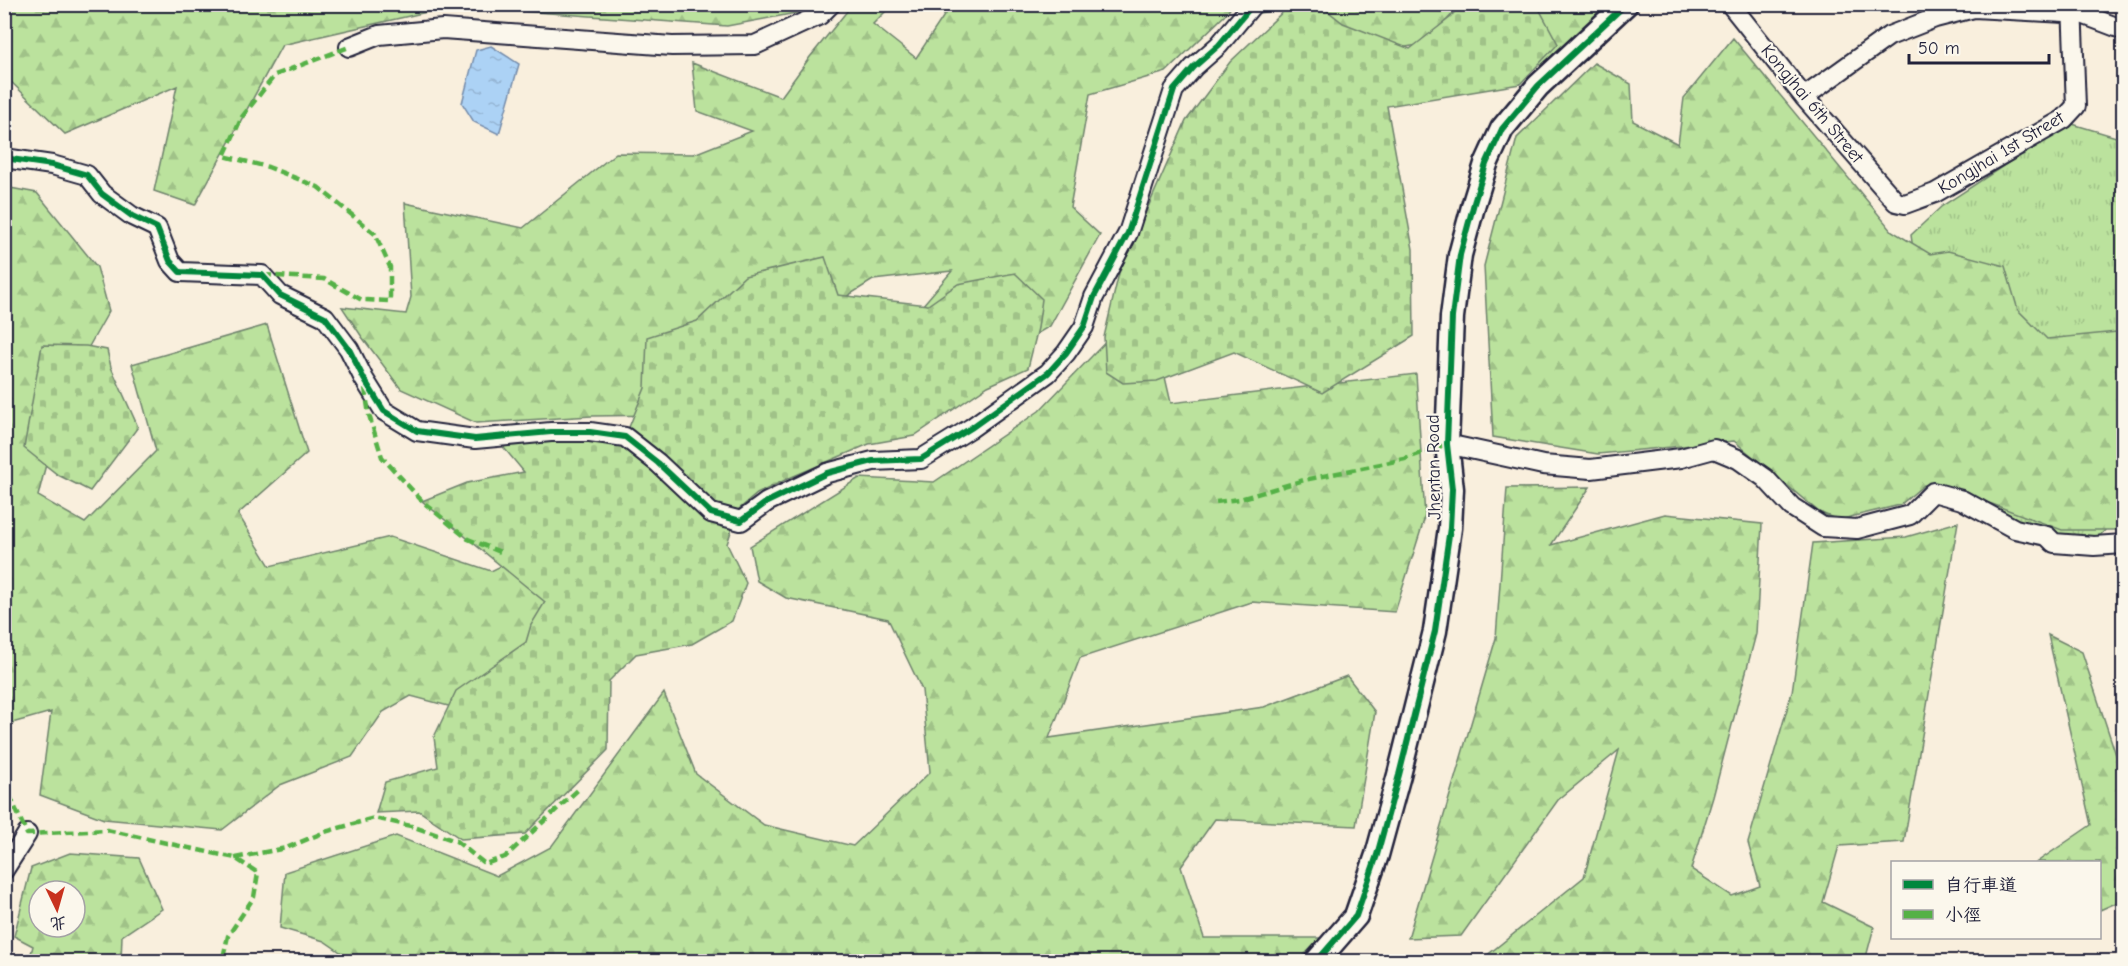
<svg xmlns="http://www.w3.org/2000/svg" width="2128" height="966" font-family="'Comic Neue','LXGW WenKai TC',sans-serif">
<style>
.grass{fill:url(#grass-tufts);stroke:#6e826c;stroke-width:1.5}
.forest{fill:url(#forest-firs);stroke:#6e826c;stroke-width:1.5;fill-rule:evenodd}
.cemetery{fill:url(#cemetery-stones);stroke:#6e826c;stroke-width:1.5}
.water{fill:url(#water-ripples);stroke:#758cab;stroke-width:1.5}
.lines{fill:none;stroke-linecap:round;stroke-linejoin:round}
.minor-casing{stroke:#22223b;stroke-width:22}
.tertiary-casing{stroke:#22223b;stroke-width:27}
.minor{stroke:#fbf7ec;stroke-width:18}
.tertiary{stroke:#fbf7ec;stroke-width:22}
.quiet{stroke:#55b146;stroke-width:4.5;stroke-dasharray:9 4.5;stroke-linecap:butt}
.cycleway-casing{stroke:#fbf7ec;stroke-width:10}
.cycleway{stroke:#00873e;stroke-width:6}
.labels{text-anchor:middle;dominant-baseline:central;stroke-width:4.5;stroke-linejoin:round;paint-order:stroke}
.street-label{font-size:18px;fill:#22223b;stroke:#fbf7ec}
</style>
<defs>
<pattern id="grass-tufts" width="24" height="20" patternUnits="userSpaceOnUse" patternTransform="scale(1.5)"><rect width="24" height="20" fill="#bbe29d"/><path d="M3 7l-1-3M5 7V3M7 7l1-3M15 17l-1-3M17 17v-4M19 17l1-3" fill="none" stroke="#a0c288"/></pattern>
<pattern id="forest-firs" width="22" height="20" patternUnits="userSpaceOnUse" patternTransform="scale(1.5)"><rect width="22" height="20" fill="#bbe29d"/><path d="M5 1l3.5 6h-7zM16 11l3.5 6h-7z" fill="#a0c288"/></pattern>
<pattern id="cemetery-stones" width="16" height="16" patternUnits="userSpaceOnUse" patternTransform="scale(1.5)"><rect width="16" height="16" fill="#bbe29d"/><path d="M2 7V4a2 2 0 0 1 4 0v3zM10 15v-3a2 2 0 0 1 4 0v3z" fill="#a0c288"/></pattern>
<pattern id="water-ripples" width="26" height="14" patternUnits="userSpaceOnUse" patternTransform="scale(1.5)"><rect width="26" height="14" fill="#acd2f5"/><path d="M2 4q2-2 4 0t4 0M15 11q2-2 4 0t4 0" fill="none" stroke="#94b4d3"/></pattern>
</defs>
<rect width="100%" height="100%" fill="#f9efdd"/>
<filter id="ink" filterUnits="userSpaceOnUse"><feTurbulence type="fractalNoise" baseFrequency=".0167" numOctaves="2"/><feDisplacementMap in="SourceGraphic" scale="12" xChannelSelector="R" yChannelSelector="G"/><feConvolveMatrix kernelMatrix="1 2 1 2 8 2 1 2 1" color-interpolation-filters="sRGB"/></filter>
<g filter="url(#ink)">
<path class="grass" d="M2069,123L2123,139V513L2095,540L2041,539L1948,499L1911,235L1942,206Z"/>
<path class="forest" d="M15,4H806V5L801,12L727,26L453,6L282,45L195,205L154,191L177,86L65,134L5,76V18H8Z
M1266,4L1461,5L1424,44L1382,51L1305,5L1259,13Z
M852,5H892L873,24L916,58L951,5H1233L1224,16L1166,72L1090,94L1070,207L1100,235L1050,326L913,407L874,362L952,271L873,280L783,336L664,415L592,416L476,423L401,389L362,337L342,307L406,314L411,297L405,203L523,228L616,153L694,154L752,131L697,111L692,63L781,97L810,57Z
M1509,5H1615L1542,68L1512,19Z
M1733,38L1892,231L1930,254L1948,251L2005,266L2018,310L2047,339L2117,332L2123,329V530H2062L1992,504L1924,485L1900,505L1838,520L1819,512L1734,441L1598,454L1493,437L1484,266L1517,138L1594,63L1631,84L1633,121L1678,144L1684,98Z
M5,187L37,193L97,267L109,311L65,389L38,496L85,523L156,451L132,364L267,325L307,453L238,514L270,566L390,537L491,571L629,503L531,728L411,696L383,712L352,757L280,785L222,830L104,819L40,795L51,712L5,725Z
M1147,299L1171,403L1416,374L1425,517L1395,612L1252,602L1080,658L1049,738L1264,707L1347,676L1375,712L1356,826L1215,819L1181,867L1204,938H1321L1298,961L903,962L849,954L846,962H355L324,941L280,928L285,872L396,836L497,876L551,847L664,693L696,774L764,825L853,846L930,772L922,690L888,619L786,598L757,581L750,546L859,478L934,482L1039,411Z
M1590,487L1551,545L1665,514L1762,524L1756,634L1713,797L1691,869L1732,896L1760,886L1748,843L1792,692L1813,543L1906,537L1958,522L1904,842L1839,846L1823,902L1874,927L1865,961H1480L1584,877L1619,750L1558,800L1461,936L1408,938L1496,638L1507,488Z
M2048,635L2082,652L2123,776V910L2118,902L2100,910V862H2037L2091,825Z
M70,853L139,858L162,909L122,936L121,961H29L33,946L14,936L31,868ZM39,891H75V927H39Z"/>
<path class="cemetery" d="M1290,5H1320L1343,23L1410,49L1451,17L1459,5H1537L1558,44L1520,84L1387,106L1413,249L1414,336L1322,393L1234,352L1157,381L1123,383L1106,372L1104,337L1119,273L1186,121L1230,62Z
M825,257L838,295L928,305L958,284L1015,273L1042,299L1038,328L1028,368L988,386L914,436L869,444L787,479L757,494L738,510L727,544L746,583L732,621L692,644L636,654L609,681L608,750L525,834L461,839L419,811L376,813L385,782L438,767L434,737L456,691L526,642L531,625L545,602L422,501L467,483L524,472L504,448L518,423L523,435L625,437L645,388L647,337L697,321L745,276Z
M42,345L86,346L107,350L111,367L138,427L90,491L58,475L24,448Z"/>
<path class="water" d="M491,46L519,64L499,134L474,122L462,103L476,50Z"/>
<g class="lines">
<g class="minor-casing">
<path id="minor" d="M1730,4L1804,97L1896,202L1905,204L1935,193L2064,119L2076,106L2072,4
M349,47L379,35L443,29L672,46L755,45L820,15L831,4
M1804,97L1889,36L1935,18L1974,8L2082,14L2124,30
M4,158L52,165L87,175L102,194L132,216L157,228L170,261L180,272L262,275L280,295L325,317L349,349L364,379L384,411L417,431L475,439L551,432H590L625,437L658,463L711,513L741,521L767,502L827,473L873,461L921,459L971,428L1048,373L1066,353L1084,327L1094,297L1128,233L1174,90L1194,67L1219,45L1253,4
M1447,444L1543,465L1591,469L1681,458L1714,449L1738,459L1765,478L1792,507L1823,527L1857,529L1910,515L1933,492L1962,500L2015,529L2047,536L2054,543L2094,546L2124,544
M4,870L27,834"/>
</g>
<g class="tertiary-casing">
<path id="tertiary" d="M1316,962L1356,916L1377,855L1399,775L1435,631L1450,528L1452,489L1447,444L1452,317L1460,255L1474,203L1486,164L1502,129L1538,86L1626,4"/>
</g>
<use href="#minor" class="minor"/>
<use href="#tertiary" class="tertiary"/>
<path class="quiet" d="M263,275L324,279L362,300L390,301V267L375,234L318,187L268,167L224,156L242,117L275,75L349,47
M365,388L369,415L382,457L422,501L452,526L468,539L503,553
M1216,502L1240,499L1304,480L1405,459L1447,444
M4,783L27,834L107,830L235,858L258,873L254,897L228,936L222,962
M235,858L286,848L325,832L374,818L411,826L456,841L485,864L505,857L580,788"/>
<g class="cycleway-casing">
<path id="cycleway" d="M4,158L52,165L87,175L102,194L132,216L157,228L170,261L180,272L262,275L280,295L325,317L349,349L364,379L384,411L417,431L475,439L551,432H590L625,437L658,463L711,513L741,521L767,502L827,473L873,461L921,459L971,428L1048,373L1066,353L1084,327L1094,297L1128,233L1174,90L1194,67L1219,45L1253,4
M1316,962L1356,916L1377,855L1399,775L1435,631L1450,528L1452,489L1447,444L1452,317L1460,255L1474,203L1486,164L1502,129L1538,86L1626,4"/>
</g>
<use href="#cycleway" class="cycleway"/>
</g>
</g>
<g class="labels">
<g class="street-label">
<text transform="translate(1812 104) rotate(50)">Kongjhai 6th Street</text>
<text transform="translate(2001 153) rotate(-31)">Kongjhai 1st Street</text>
<text transform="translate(1434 467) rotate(-91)">Jhentan Road</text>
</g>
</g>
<rect width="2128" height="966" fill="none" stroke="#fbf7ec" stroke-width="24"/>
<rect x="12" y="12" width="2104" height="942" fill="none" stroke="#22223b" stroke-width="2" filter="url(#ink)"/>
<rect x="1891" y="861" width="210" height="78" fill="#fbf7ec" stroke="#a4a2a5" stroke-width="1.5"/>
<rect x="1903" y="880" width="30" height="9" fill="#00873e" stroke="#a4a2a5" stroke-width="1.5"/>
<text x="1945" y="891" font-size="18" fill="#22223b">自行車道</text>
<rect x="1903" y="910" width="30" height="9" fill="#55b146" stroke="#a4a2a5" stroke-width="1.5"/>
<text x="1945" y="921" font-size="18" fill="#22223b">小徑</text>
<g transform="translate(57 909) rotate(175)"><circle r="28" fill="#fbf7ec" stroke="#a4a2a5" stroke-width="1.5"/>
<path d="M0-4.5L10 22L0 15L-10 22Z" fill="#c8321e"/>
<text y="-9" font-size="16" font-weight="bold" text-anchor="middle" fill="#22223b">北</text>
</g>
<path d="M1909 54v9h140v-9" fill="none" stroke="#22223b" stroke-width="3"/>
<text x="1918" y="54" font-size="18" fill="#22223b" stroke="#fbf7ec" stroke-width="4.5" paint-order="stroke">50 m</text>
</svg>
